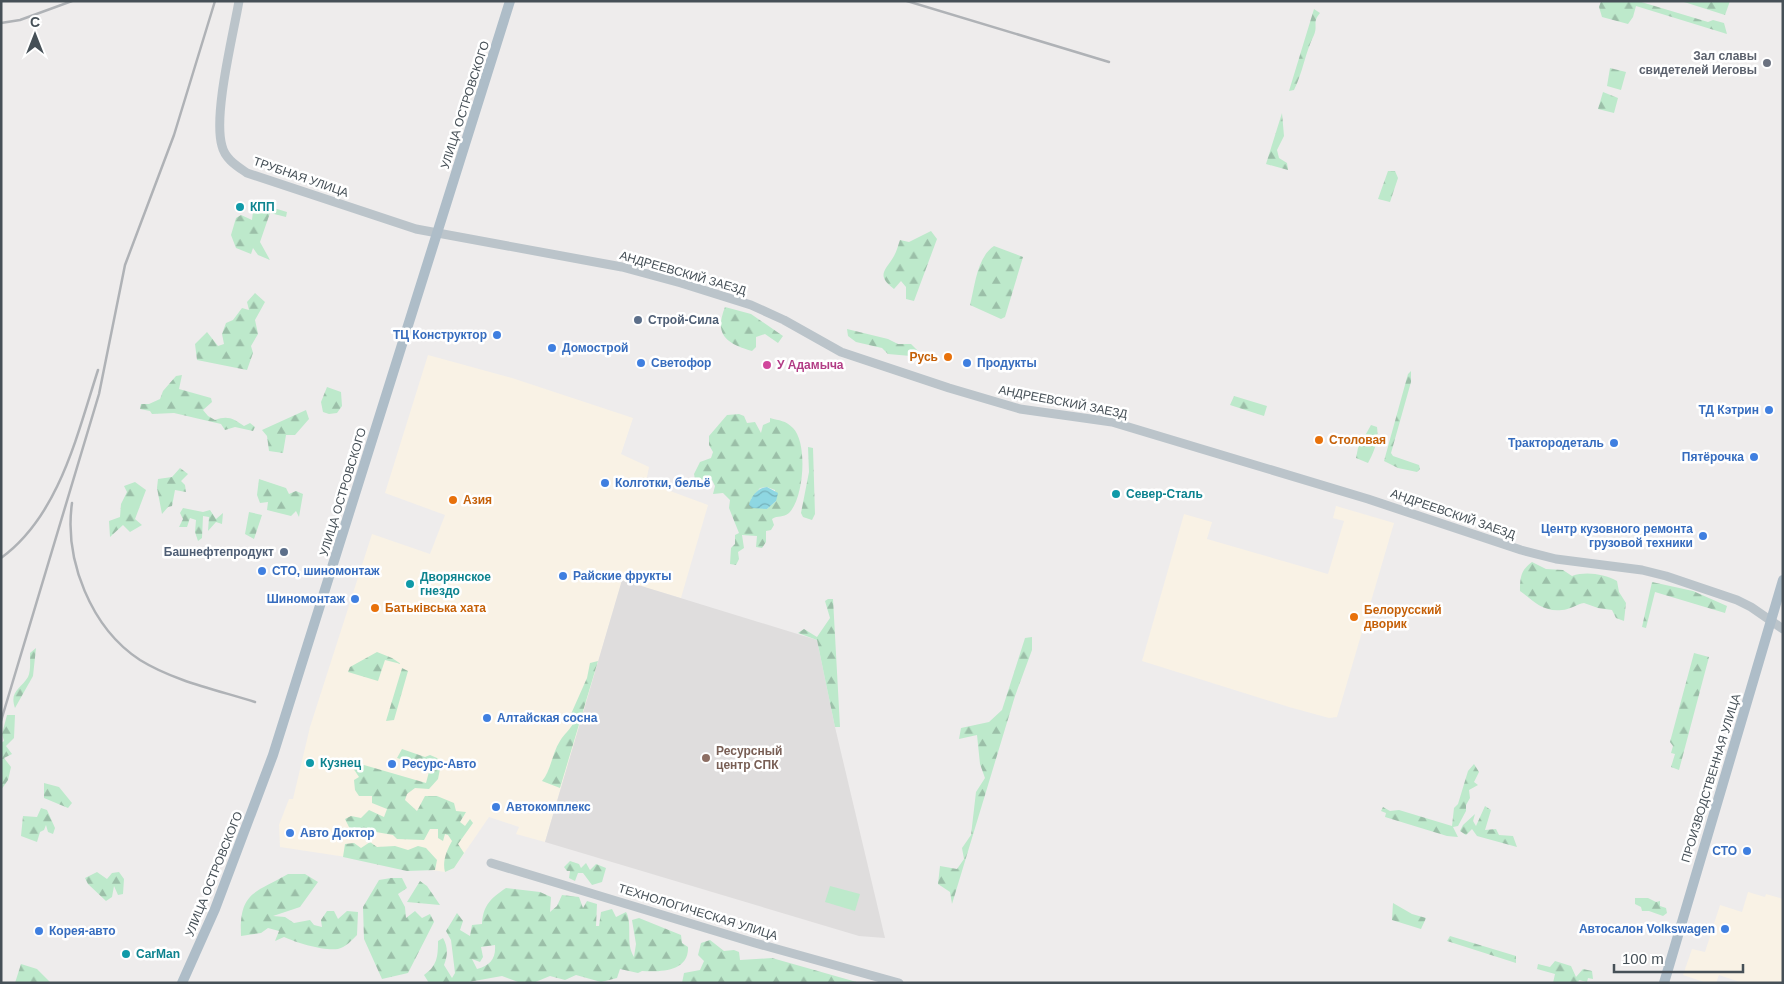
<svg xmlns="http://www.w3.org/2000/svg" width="1784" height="984" font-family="Helvetica,sans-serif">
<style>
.commercial{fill:#f9f2e5}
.education{fill:#dfdddd}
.forest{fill:url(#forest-firs);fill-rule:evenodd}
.pitch{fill:#bde9cb}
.water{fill:url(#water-waves)}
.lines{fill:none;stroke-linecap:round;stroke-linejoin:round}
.minor{stroke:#bbc4ca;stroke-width:9}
.major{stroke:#aebdc8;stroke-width:10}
.rail{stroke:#afb2b6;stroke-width:2.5}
.worship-dot{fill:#6b7280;stroke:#fff;stroke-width:2}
.culture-dot{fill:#0f9aa8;stroke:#fff;stroke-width:2}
.service-dot{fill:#5c6f8a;stroke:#fff;stroke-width:2}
.shop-dot{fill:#3f7fe0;stroke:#fff;stroke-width:2}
.food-dot{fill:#e8710a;stroke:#fff;stroke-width:2}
.hotel-dot{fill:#d1479c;stroke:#fff;stroke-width:2}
.education-dot{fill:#8d6e63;stroke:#fff;stroke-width:2}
.labels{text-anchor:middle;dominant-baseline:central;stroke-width:5;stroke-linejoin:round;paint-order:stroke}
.worship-label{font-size:12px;font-weight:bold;fill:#5b616d;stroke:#fff;text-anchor:end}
.street-label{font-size:12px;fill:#465057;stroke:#fff}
.culture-label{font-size:12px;font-weight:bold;fill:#0d838f;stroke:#fff;text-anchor:start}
.service-label{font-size:12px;font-weight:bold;fill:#4e5e75;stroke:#fff;text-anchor:start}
.shop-label{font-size:12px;font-weight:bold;fill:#366cbe;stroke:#fff;text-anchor:start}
.food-label{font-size:12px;font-weight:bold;fill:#c56008;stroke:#fff;text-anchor:start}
.hotel-label{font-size:12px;font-weight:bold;fill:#b23c85;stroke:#fff;text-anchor:start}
.education-label{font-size:12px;font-weight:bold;fill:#785e54;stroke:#fff;text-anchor:start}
</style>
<defs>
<pattern id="forest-firs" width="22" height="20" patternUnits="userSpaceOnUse" patternTransform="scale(1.25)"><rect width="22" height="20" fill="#bde9cb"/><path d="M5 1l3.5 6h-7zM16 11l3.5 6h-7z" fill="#9bbfa8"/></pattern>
<pattern id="water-waves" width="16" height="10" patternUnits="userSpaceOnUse" patternTransform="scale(1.25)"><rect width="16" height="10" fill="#8ed7e2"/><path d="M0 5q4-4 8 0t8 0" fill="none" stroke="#76b1ba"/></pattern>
</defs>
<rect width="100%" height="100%" fill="#eeecec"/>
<path class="commercial" d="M428,355L512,378L633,418L621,454L649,467L646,482L708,505L681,598L622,581L545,842L516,834L519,827L489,817L454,868L445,872L280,847L279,825L289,799H293L310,727L372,534L430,554L445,515L385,493Z
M1336,506L1394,523L1337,717L1329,718L1289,707L1142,661L1184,514L1212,522L1207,539L1328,574L1344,521L1333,518Z
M1748,892L1765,897L1766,894L1783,899V983H1743L1719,975L1716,983H1707L1683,975L1692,949L1705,952L1720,905L1742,912Z"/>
<path class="education" d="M622,580L817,640L835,727L885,938L859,936L545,842Z"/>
<path class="forest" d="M1601,1H1638L1708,22L1713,20L1724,23L1727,34L1636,6L1633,17L1628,24L1602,17L1599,7Z
M1681,1H1730L1725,15Z
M1314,9L1320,13C1312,22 1318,26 1314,35C1305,53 1303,72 1294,90L1289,91Z
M1610,68L1626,72L1621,90L1607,86Z
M1603,92L1618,98L1614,113L1598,109Z
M1282,113L1284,136L1277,150L1279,158L1287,163L1288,170L1266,164Z
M1388,171H1395L1398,178L1390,202L1378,199Z
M254,202L287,212L286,217L270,213L260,242L270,260L258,255L253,248L251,254L236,248L231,235L236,218L241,215L252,220Z
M931,231L937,239L914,301L906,299V287L901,281L894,289C875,275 886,270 894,256C897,251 898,245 900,240L909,242Z
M994,246L1023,257L1005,317L1001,319L970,305C975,286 977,257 994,246Z
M255,293L265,302L255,320L258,334L251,346L253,353L247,370L197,360L195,344L207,332L218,346L224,344L222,334L226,323L233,320L242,308L249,310L247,302Z
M725,307L751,314L783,336L778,343L765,334L756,337V347L752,351C726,343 714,335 725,307Z
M847,329L888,339L898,344H911L919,352L922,357L888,354L882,348L856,342L848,336Z
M1411,371V382L1391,453L1393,456L1419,465L1420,469L1417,472L1398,468L1384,461L1408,374Z
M182,375L179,389L211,398L212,402L203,410L208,416L215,420C228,415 234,419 244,426L250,423L255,427L253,431L235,427L225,430L221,424L174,413L152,414L150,411L140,409L141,404H149L160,399L163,391L176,376Z
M327,387L341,392L342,406L337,413L329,414L323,412L321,402Z
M1234,396L1267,406L1264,416L1230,405Z
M306,410L309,419L295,435H286L283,453L269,451L267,436L262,430Z
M739,414L744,416L747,423L755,422L761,433L763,425L770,422V418C780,421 785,420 793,428C808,443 804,498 789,513C783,518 778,515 772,519L774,525L771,530L766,531V542L762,548L756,547L757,536L742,535L744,548L738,552L739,559L736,565L730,564L731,548L735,544V535L739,533L729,508L730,500L723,493L713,494L715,486L712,480L695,479L694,474L700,462L711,458L713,452L709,445V436L727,415ZM767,487L775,490L776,501L767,509L751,499L760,488Z
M1371,425L1377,427C1379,440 1374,452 1368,463L1356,458L1358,448Z
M808,447L813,448L815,514L812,520L803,517L801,513L809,472Z
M180,468L188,474L181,481L185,485L186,492L175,490L172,506L168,507L162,514L157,488L158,479L172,477Z
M259,479L286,488L289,494L296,491L303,494L299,517L296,511L291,516L267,510L268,502L260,503L257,495Z
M135,482L146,490L135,519L142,525L130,532L123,525L110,537L109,521L120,517L121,504L127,492L124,486Z
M183,508L203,512L210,510L216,519L223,513L222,524L216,522L208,531L209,517L203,516L202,538L198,541L195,532L196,520L190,518L187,527H179L183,519L180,513Z
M249,512L262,515L254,539L245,534Z
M1532,562L1546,569L1563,570L1572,576C1586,571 1604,574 1617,581L1619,592L1626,603L1624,621L1616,618L1612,610L1598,608L1584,603C1577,604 1569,610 1562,610C1542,612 1534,601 1520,591C1520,577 1521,570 1532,562Z
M1652,582L1693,591L1727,606L1725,613L1655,592L1646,628L1642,627Z
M828,599H833L840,727H835L817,640L798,633L804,629L817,637L830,618L825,601Z
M1032,637V650L1015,696L952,904L950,892L938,884L940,866L957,869L964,859L962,848L971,835L976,792L985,778L980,764L977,735L959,739L961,728L989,722L1002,710L1025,638Z
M36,648L33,676L15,708C9,691 21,689 28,677C31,671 30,659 30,653Z
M377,652L392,658L401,664L385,660L378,681L348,672L350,667Z
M1694,653L1709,657L1679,770L1671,767L1675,754L1671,753L1673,746L1670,742Z
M598,661L560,788L542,781C551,771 552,753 560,741C564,734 570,730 574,722L571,714L587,678L590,663Z
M402,668L408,671L394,720L386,721Z
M7,715H15L14,738L6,746L12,754L4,758L11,767L8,780L1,790V743L4,741L2,734Z
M402,749L425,757L430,755L437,758L441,764L438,779L429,789L415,788L407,794L405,800L417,811L425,796H437L454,803L456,811L466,812L460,822L465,826L470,819L473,823L458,844L464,853L454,868L445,872C442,861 447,850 452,841L448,835L445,834L443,841L438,838V829H430L424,840L397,839L393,835L376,832L371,828L363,832L350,829L345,819L351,816L361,818L369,810L384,817L387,809L372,803V796H359L355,790L354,780L359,777L353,768L364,765L426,783L430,768L397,758Z
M1474,764L1479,772L1474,782L1478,785L1469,790L1470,798L1466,805V811L1458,826L1453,827L1458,837L1447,836L1385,817L1386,813L1381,811L1383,807L1390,811L1399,810L1452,826L1454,808L1458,804L1468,771Z
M44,783L59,787L72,803L68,808L44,798Z
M1485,806L1491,810L1485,830L1496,829L1499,835L1513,836L1517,847L1477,836L1472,829L1466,835L1460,831L1463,825L1475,814L1473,821L1476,826Z
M41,808L47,810L55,828L53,834L48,832L46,825L44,830L40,832L37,842L21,836L23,816L37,817Z
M370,842L377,847L395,846L408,850L418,846L426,848L437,860L435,870L407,871L343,857L345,844L354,843L361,848Z
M570,861L579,864L581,868L586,863L590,870L596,864L606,868L602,882L592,885L583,873H578L575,881L569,878L570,871H567L564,867Z
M97,872L107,879L112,873L119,872L124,879L123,894L118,895L114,886L112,897L106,901L88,884L85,878Z
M288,874H305L318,882L300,907L273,916L285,917L294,923L310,920L314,925L322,927L321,920L327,911H334L338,919L347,911L358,912L357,935C352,940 346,947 338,949C324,951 297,943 284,937L275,941L279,931L268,928L261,933L241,936C239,892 255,893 288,874Z
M391,878H402L407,888L398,894L405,907L406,918L415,911L422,918L430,914L434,922L408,973L382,979L364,939L363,907L379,880Z
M420,881L427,886L440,905L407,902Z
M506,888L540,892L551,897L550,912L557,906L562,895L579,897L583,908L587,901L597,904L596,926H599L601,912L612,909L616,917L626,912C633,924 625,943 634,957L636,944L632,920L639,918L681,935L682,943L688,947C689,972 660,972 642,971L638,973L620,969L617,978L601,982L576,975L565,980L550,976L533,983H521L502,976L463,983H429L424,975C437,966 438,957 438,941L443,938C448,947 448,955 444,965L452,978L455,973L451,940L446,931L457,913L463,921L460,930L470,936L472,925L482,924C483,905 491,898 506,888ZM495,945C496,959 490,965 477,969L472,959L480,962L483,957L481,947Z
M1635,898H1648L1656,902L1660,901V906L1666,908L1667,913L1663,916L1649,911H1642L1641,907L1635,904Z
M1393,903L1412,914L1426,918L1421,929L1392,920Z
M1450,936L1516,956V963L1447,941Z
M710,940L724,951L734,950L739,952L740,960L772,958L860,983H682L684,973L700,970L704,961L698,955L701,943Z
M1555,961L1571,966L1576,977L1583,969L1592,971L1593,979L1588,978L1587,982L1579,980L1578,983H1553L1555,974L1537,969L1538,964L1550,967Z
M21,964L37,969L51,983H15Z"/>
<path class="pitch" d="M830,886L860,894L855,911L825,902Z"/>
<path class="water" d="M767,487L778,493L776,501L767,509L752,508L749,505C751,496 758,488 767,487Z"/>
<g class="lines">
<path class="minor" d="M239,1C233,36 213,115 222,146C225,159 237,166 247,173L416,229L622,267L681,283L751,305L784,320L841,352L949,388L1020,409L1112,422L1368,499L1521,550L1556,559L1642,570L1666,576L1737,600L1751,607L1783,629
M491,863L755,943L899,983"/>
<path class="major" d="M182,983L215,909L273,755L510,1
M1664,983L1783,580"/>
<path class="rail" d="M907,1L1109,62
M1,23L20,20L72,1
M72,503C64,560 91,628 140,660C174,681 217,690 255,702
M1,558C59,516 77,435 98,370
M1,721L99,394L125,265L174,135L215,1"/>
</g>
<circle class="worship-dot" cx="1767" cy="63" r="5"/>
<g class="culture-dot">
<circle cx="240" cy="207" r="5"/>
<circle cx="1116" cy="494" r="5"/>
<circle cx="410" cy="584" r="5"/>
<circle cx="310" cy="763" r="5"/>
<circle cx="126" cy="954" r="5"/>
</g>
<g class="service-dot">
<circle cx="638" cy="320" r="5"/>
<circle cx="284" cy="552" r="5"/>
</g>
<g class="shop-dot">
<circle cx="497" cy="335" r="5"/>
<circle cx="552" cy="348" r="5"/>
<circle cx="641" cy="363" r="5"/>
<circle cx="967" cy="363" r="5"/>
<circle cx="1769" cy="410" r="5"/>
<circle cx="1614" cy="443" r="5"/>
<circle cx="1754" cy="457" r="5"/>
<circle cx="605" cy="483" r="5"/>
<circle cx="1703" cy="536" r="5"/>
<circle cx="262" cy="571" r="5"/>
<circle cx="563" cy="576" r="5"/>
<circle cx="355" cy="599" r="5"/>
<circle cx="487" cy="718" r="5"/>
<circle cx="392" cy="764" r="5"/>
<circle cx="496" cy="807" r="5"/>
<circle cx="290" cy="833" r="5"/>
<circle cx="1747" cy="851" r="5"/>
<circle cx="1725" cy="929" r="5"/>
<circle cx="39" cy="931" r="5"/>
</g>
<g class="food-dot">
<circle cx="948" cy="357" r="5"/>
<circle cx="1319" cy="440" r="5"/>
<circle cx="453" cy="500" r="5"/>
<circle cx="375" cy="608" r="5"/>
<circle cx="1354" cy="617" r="5"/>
</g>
<circle class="hotel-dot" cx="767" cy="365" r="5"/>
<circle class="education-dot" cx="706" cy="758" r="5"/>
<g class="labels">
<g class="worship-label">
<text x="1757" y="56">Зал славы<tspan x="1757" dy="14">свидетелей Иеговы</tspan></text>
</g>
<g class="street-label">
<text transform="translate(465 105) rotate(-72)">УЛИЦА ОСТРОВСКОГО</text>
<text transform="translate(301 177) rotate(19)">ТРУБНАЯ УЛИЦА</text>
<text transform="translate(683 273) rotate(16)">АНДРЕЕВСКИЙ ЗАЕЗД</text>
<text transform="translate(1063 402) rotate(11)">АНДРЕЕВСКИЙ ЗАЕЗД</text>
<text transform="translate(343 492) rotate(-73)">УЛИЦА ОСТРОВСКОГО</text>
<text transform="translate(1453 514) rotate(19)">АНДРЕЕВСКИЙ ЗАЕЗД</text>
<text transform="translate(1711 778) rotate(-73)">ПРОИЗВОДСТВЕННАЯ УЛИЦА</text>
<text transform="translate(214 874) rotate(-68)">УЛИЦА ОСТРОВСКОГО</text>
<text transform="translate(698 912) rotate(17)">ТЕХНОЛОГИЧЕСКАЯ УЛИЦА</text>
</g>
<g class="culture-label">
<text x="250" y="207">КПП</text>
<text x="1126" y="494">Север-Сталь</text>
<text x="420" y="577">Дворянское<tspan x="420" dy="14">гнездо</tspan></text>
<text x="320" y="763">Кузнец</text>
<text x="136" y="954">CarMan</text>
</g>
<g class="service-label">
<text x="648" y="320">Строй-Сила</text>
<text x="274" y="552" text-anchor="end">Башнефтепродукт</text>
</g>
<g class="shop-label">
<text x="487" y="335" text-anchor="end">ТЦ Конструктор</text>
<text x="562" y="348">Домострой</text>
<text x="651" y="363">Светофор</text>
<text x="977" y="363">Продукты</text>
<text x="1759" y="410" text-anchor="end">ТД Кэтрин</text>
<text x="1604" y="443" text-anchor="end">Трактородеталь</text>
<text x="1744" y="457" text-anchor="end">Пятёрочка</text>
<text x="615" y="483">Колготки, бельё</text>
<text x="1693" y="529" text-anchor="end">Центр кузовного ремонта<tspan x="1693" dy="14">грузовой техники</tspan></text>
<text x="272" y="571">СТО, шиномонтаж</text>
<text x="573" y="576">Райские фрукты</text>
<text x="345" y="599" text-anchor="end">Шиномонтаж</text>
<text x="497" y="718">Алтайская сосна</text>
<text x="402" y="764">Ресурс-Авто</text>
<text x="506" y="807">Автокомплекс</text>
<text x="300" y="833">Авто Доктор</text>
<text x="1737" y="851" text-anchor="end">СТО</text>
<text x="1715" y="929" text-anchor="end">Автосалон Volkswagen</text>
<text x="49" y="931">Корея-авто</text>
</g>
<g class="food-label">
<text x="938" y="357" text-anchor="end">Русь</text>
<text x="1329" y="440">Столовая</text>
<text x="463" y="500">Азия</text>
<text x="385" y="608">Батькiвська хата</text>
<text x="1364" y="610">Белорусский<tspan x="1364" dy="14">дворик</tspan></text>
</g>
<g class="hotel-label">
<text x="777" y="365">У Адамыча</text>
</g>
<g class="education-label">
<text x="716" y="751">Ресурсный<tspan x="716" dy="14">центр СПК</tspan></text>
</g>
</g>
<rect width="1784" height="984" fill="none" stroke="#465057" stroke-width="5"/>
<g transform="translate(35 35)" stroke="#ffffff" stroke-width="4" paint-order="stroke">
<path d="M0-4L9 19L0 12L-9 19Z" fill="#465057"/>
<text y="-8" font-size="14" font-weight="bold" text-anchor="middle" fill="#465057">С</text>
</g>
<path d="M1614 964v8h129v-8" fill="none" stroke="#465057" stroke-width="2.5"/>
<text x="1622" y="964" font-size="15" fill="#465057" stroke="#ffffff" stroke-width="4" paint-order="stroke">100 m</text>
</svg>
